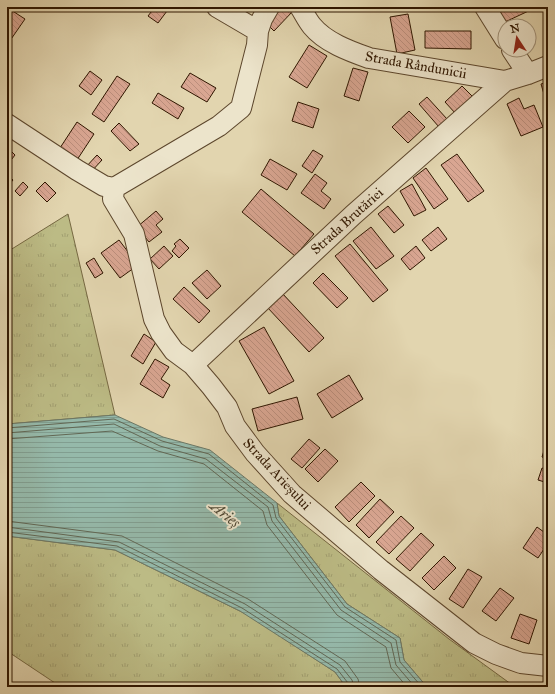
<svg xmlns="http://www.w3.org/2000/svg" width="555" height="694" font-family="'IM FELL Great Primer',serif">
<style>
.grass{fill:url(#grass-tufts);stroke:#766842}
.water{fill:url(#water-rules);stroke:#6c7866}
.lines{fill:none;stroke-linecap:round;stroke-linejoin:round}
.shore{stroke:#626855;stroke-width:1}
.building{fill:url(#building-back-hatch);stroke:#2f1600}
.minor-casing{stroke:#5c462c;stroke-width:22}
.minor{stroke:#ece4cb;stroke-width:20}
.labels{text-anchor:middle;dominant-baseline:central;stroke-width:4;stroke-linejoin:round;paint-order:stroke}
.street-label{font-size:14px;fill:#2f1600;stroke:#ece4cb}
.water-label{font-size:15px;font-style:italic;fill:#4e4733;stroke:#ece4cb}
</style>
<defs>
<pattern id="grass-tufts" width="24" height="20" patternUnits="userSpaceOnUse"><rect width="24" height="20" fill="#bcbb85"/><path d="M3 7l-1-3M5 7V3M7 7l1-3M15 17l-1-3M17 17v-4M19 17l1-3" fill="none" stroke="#a2a071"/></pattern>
<pattern id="water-rules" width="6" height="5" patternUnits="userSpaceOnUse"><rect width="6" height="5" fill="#95b9aa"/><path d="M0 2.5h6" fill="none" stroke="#819e90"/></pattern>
<pattern id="building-back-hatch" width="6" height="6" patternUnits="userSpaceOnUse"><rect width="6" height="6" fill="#d9a692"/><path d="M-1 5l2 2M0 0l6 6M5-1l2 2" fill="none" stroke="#bb8e7c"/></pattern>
</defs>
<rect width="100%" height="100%" fill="#e2d5af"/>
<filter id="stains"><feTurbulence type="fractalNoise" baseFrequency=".005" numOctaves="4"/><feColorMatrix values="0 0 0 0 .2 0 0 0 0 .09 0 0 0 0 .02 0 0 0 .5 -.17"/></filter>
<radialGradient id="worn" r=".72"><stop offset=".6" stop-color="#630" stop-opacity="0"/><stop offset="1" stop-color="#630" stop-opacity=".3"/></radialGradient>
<path class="grass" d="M68,214L115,415L7,424V252Z
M277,503L449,639L515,687H427L404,660L400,638L347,604L279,516Z
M7,536L115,550L246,614L335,672L346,687H61L7,651Z"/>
<path class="water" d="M115,415L163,437L210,450L277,503L279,516L347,604L400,638L404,660L427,687H346L335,672L240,611L115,550L7,536V424Z"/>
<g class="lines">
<path class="shore" d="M7,428L114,419L162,441L209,454L273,505L276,518L345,607L396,640L400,662L422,687
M7,433L114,424L160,446L206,459L268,507L272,521L341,610L391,643L396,665L415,687
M7,439L112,431L158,451L204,464L263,511L267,525L337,615L386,647L391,668L407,687
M7,521L122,536L248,599L345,661L358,679L360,687
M7,527L119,542L245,604L340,665L352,680L354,687
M7,532L117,546L242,608L337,669L348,683L349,687"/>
</g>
<path class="building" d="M155,7H170L158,23L148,16Z
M280,7H288L293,11L274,31L265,22Z
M498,7H537L505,22Z
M11,10L25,19L7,45V15Z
M408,14L415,50L397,54L390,17Z
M425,31H471V49L425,48Z
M309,45L327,56L307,88L289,77Z
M353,68L368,72L359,101L344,96Z
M90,71L102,80L91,95L79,86Z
M190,73L216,88L207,102L181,87Z
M117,76L130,84L104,122L92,114Z
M548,82V108L541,84Z
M462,86L473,97L456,114L445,102Z
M158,93L184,108L178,119L152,103Z
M427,97L447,119L439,127L419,104Z
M519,98L524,109L534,105L543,127L521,136L507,104Z
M298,102L319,109L313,128L292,121Z
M409,111L425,127L408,143L392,127Z
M77,122L94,134L75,163L58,151Z
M119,123L139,144L130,151L111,131Z
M313,150L323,156L312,173L302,166Z
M11,151L15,155L8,164L7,155Z
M457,154L484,191L468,202L441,165Z
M97,155L102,160L90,173L85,168Z
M270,159L297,174L287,190L261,175Z
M426,168L448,199L434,209L413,178Z
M315,174L327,183L321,191L331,199L324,209L301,193Z
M8,175L13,180L7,187V176Z
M23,182L28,187L20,196L15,191Z
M45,182L56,193L47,202L36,191Z
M412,184L426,210L414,216L400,191Z
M261,189L314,234L295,256L242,212Z
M388,206L404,225L394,233L378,214Z
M156,211L163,219L156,225L162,232L149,242L137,227Z
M371,227L394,256L376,269L353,241Z
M438,227L447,239L431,251L422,240Z
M180,239L189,248L179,258L172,251L176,246L174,244Z
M119,240L138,265L120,278L101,253Z
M350,244L388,290L373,302L335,256Z
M164,246L173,256L159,269L150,259Z
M416,246L425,258L410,270L401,259Z
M94,258L103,273L95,278L86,263Z
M207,270L221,286L207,299L192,283Z
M323,273L348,298L337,308L313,283Z
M184,287L210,311L199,323L173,299Z
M282,293L324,338L309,352L267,307Z
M264,327L294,381L269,394L239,341Z
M144,334L156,342L143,364L131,356Z
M155,359L169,367L161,379L170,385L163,398L140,384Z
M349,375L363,399L332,418L317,394Z
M297,397L303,419L258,431L252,409Z
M309,439L320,448L302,468L291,459Z
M546,444L548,445V459L542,457Z
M325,449L338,461L318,482L305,469Z
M542,468L548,470V483L538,480Z
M361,482L375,496L349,522L335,507Z
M380,499L394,512L369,538L356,525Z
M401,516L414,528L389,554L376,542Z
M537,527L548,535V543L538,558L523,548Z
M421,533L434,545L410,571L396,559Z
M444,556L456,568L434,590L422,578Z
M468,569L482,577L463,608L449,599Z
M500,588L514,598L496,621L482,611Z
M520,614L537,620L529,644L511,638Z"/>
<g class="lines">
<g class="minor-casing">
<path id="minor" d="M217,7L258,31
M300,7C304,13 307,20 312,26C325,42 349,51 369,58L505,81L528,74L548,66
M485,7L505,39
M512,50L528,74
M7,124L77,170L104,186L114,188
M114,188L113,199L134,234L154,319L161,333L174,351L193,365L211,386L227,407L235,426L255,453L292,494L381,570L474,643L496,654L521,663L548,666
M114,188L219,126L241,108L257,45L258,31L262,19L269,7
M193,365L353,215L505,81"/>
</g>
<use href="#minor" class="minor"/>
</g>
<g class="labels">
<g class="street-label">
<text transform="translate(416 65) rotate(10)">Strada Rândunicii</text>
<text transform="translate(347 221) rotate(-42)">Strada Brutăriei</text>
<text transform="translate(277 474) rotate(47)">Strada Arieșului</text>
</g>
<g class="water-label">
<text transform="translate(225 514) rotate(39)">Arieș</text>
</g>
</g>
<rect width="555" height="694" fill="none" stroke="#e2d5af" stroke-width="24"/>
<rect x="8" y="8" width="539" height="678" fill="none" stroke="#2f1600" stroke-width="2"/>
<rect x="12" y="12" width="531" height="670" fill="none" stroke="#2f1600"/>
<g transform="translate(517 38) rotate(348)"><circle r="19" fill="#ece4cb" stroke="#a0927a"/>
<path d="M0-3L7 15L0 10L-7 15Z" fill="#8f2418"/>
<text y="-6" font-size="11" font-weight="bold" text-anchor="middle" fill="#2f1600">N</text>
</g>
<rect width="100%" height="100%" filter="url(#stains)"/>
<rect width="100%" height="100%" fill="url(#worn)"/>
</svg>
